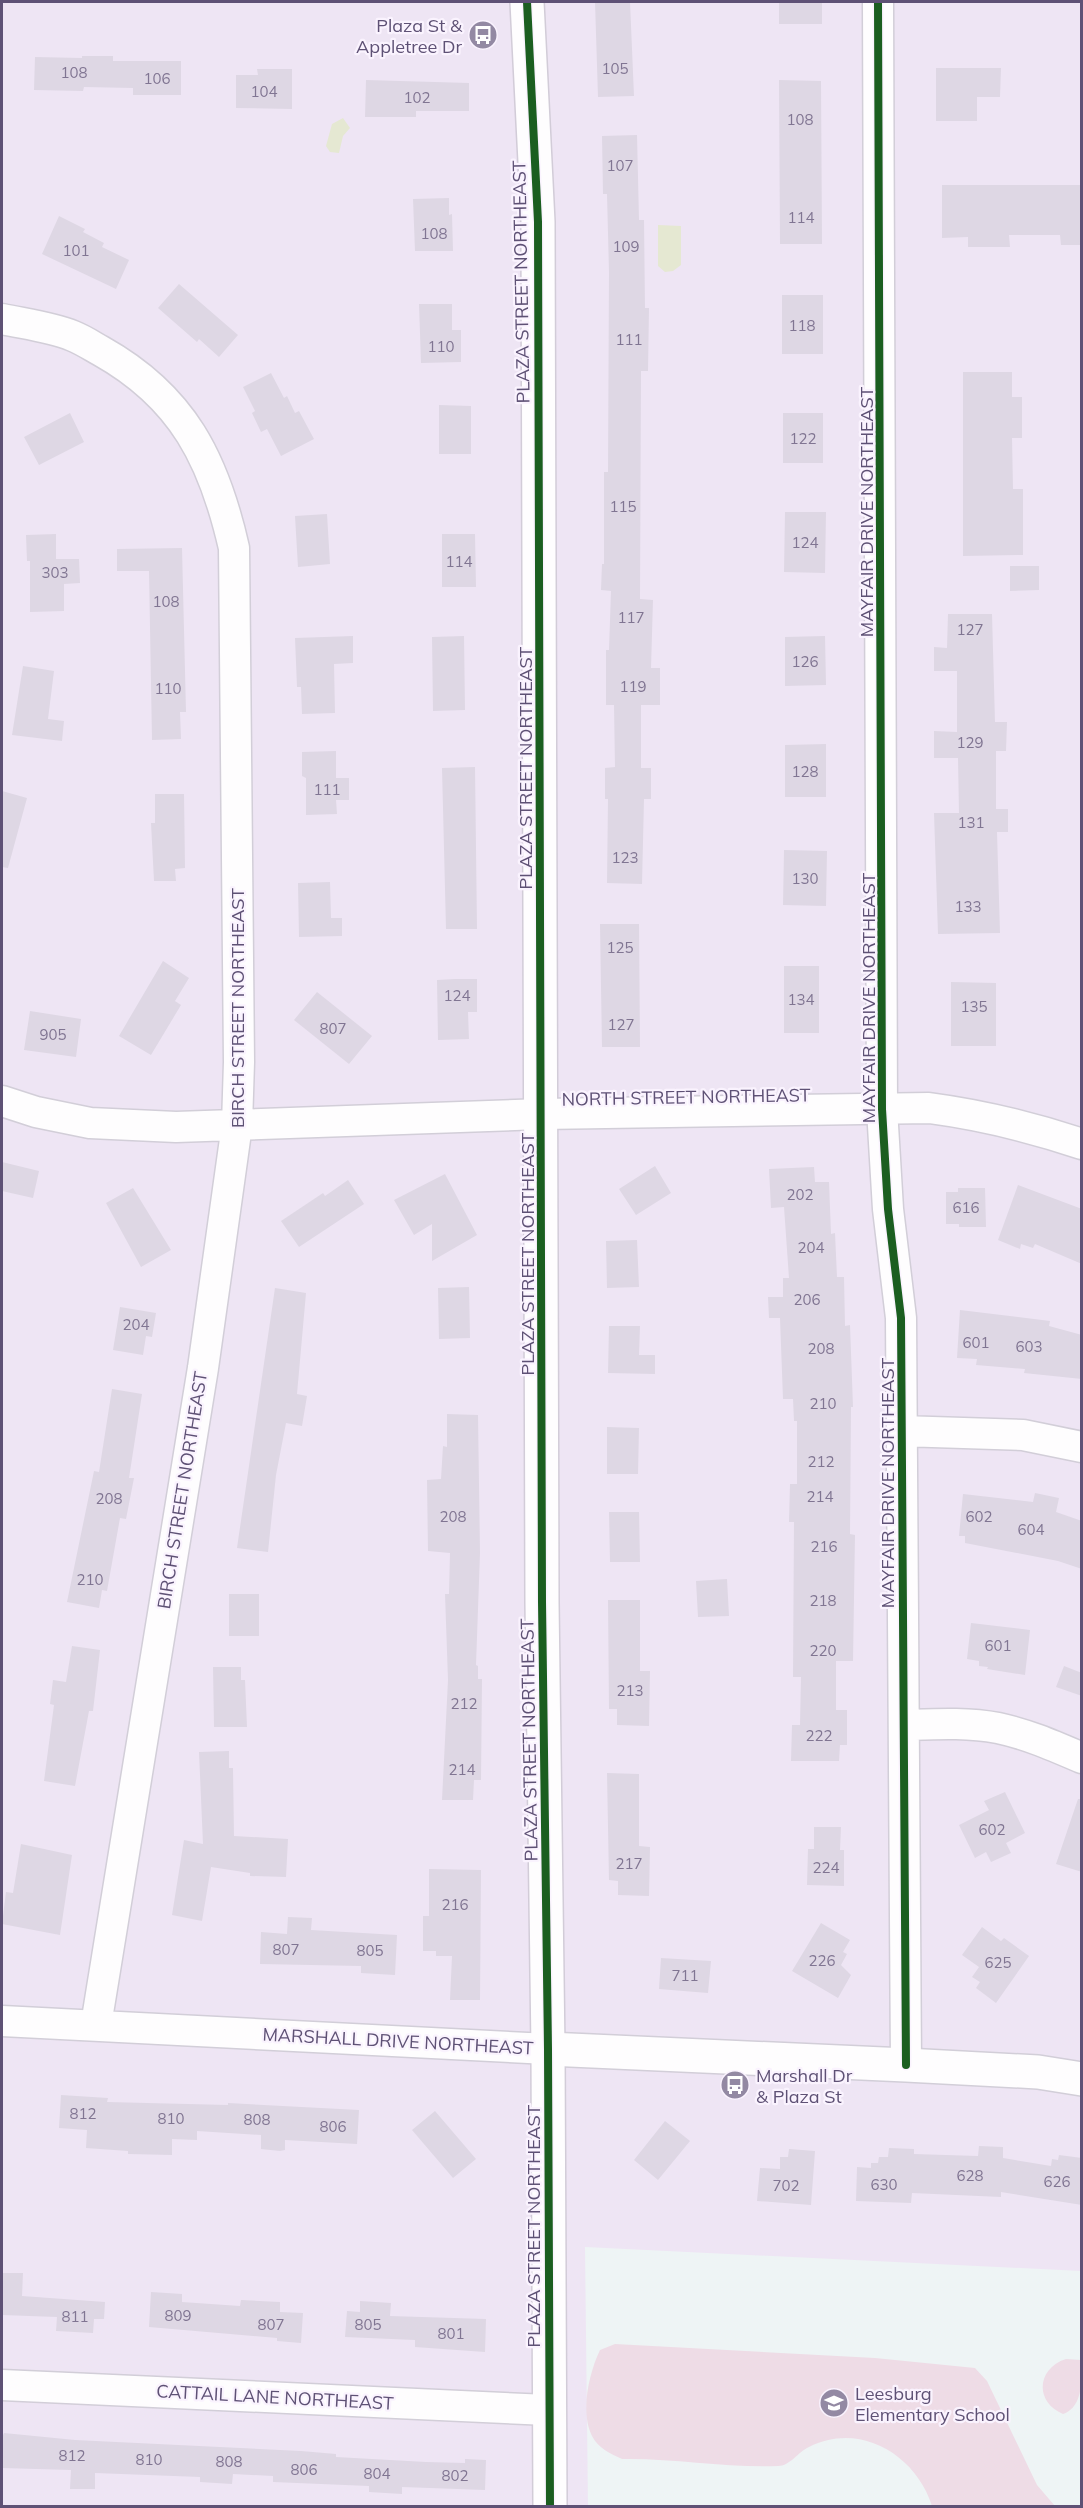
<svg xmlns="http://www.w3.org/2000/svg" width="1083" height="2508" font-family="Mulish,sans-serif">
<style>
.residential{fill:#eee5f4}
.education{fill:#eef4f5}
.green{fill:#eedce6}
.water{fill:#e5e8d2}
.building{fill:#ded7e4}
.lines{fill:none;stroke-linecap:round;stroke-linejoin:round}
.minor-casing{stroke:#d2ced8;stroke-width:33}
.tertiary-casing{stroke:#d2ced8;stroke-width:36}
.secondary-casing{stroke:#d2ccd8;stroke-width:36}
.minor{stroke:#fefdfe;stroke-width:30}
.tertiary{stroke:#fefdfe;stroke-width:33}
.secondary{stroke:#fefdfe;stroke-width:33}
.cycleway-casing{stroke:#faf3fe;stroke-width:11}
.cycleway{stroke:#1b5e20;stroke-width:8}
.labels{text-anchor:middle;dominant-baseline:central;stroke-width:4.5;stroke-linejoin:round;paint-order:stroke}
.number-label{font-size:15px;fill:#807592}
.poi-label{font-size:18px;fill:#5e5175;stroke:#faf3fe;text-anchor:start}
.street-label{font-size:18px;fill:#5e5175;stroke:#faf3fe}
</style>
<rect width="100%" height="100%" fill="#f5f0f8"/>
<path class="residential" d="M2,2H1081V2506H2Z"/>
<path class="education" d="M585,2247L1081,2271V2506H588Z"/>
<path class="green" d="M615,2344L875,2358L975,2368L987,2381L1037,2485L1055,2506H932C916,2455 860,2421 809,2447C798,2452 790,2466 778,2466C726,2468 674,2458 622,2459C611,2454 598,2448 592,2436C580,2412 589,2373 600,2350Z
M1066,2359L1081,2360C1082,2381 1083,2407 1063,2414C1034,2402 1037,2368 1066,2359Z"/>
<path class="water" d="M343,118L350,128L343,136L339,153L330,152L326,146L332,124Z
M658,225L681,226V265L673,271L665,272L658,266Z"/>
<path class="building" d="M595,2H630L634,96L598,97Z
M779,2H822V24H779Z
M82,56H113V61H181V95H133V88L84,87L83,91L34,90L35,57L82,58Z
M936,68H1001L1000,97H977V121H936Z
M257,69H292V109L236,108V75H258Z
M366,80L469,83V111H416V117H365Z
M779,80L821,81L822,244H780Z
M637,135L639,220H644L645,308H649L648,371H641L640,599L653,600L651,668H660V705H641V768H651V799H644L642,884L607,883L608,799H605V768L615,767L614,705H606V650H609L611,591L601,590L602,564H604V472H608L609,272L607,194H603L602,136Z
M942,185H1082V245H1061L1060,235H1009L1010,247H968V237L942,238Z
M449,198V215L452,214L453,251H415L413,199Z
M59,216L85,229L83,232L104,243L102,247L129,260L116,289L42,254Z
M179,284L238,335L219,357L199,339L197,342L158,308Z
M782,295H823V354H782Z
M419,304H452V330H461V362L421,363Z
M963,372H1012V397H1022V438H1012L1013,489H1023V555L963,556Z
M271,373L284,398L287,396L295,413L299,411L314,439L281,456L267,429L261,432L252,413L255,411L243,387Z
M439,405L471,406V454H439Z
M70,413L84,442L39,465L24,437Z
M783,413H823V463H783Z
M785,512H826L825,573L784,572Z
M327,514L330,564L298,567L295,516Z
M56,534V559H79L80,583L64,584V611L30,612V561H27L26,535Z
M442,534H475L476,587H442Z
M182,548L186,712H180L181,739L152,740L149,571H117V549Z
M1010,566H1039V590L1010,591Z
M948,614H992L995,722H1007L1006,751H996V809H1008V832H997L1000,933L938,934L934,813H959L958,758H934V731L957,732V671H934V647L947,648Z
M353,636V663L334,664L335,713L302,714L301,687H297L295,638Z
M464,636L465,710L433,711L432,637Z
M825,636L826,685L785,686V637Z
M23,666L54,671L48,719L64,721L62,741L12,735Z
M826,744V797H785V745Z
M336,751V778H349V800H336L337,814L306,815V778L302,776V752Z
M475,767L477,929H446L442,768Z
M2,791L27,798L8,868L2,867Z
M155,794H184L185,868L175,869L176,881H154L151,823H155Z
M784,850L827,851L826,906L783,905Z
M330,882L331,918H342V936L299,937L298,883Z
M600,924H639L640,1047H602Z
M163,961L189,978L175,1001L181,1005L151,1055L119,1036Z
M784,966H819V1033H784Z
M455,979H477V1012H468L469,1039L438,1040L437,980Z
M951,982L996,983V1046H951Z
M317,992L372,1036L349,1064L294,1020Z
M30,1011L81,1019L76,1057L24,1050Z
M2,1162L39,1171L33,1198L2,1191Z
M655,1166L671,1193L636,1215L619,1189Z
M814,1167L815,1182H829L831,1234L835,1233L837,1277H844L845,1326L850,1325L853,1407H851L850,1534L855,1535L853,1661H836V1710H847V1745H840L839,1761H791L792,1725H800L801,1677H793L794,1522H789L790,1484H797V1421H794L793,1399H783L780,1318H769L768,1297H783V1278H789L784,1207L771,1208L769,1169Z
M445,1174L477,1235L432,1261V1224L414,1235L394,1200Z
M348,1180L364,1204L299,1247L281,1221L323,1193L325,1196Z
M1018,1185L1082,1209V1264L1035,1244L1033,1248L1021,1244L1020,1249L998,1240Z
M133,1188L171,1250L141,1267L106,1203Z
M958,1188H985L986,1227H959V1224H946V1192H958Z
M637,1240L639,1287L607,1288L606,1241Z
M469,1287L470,1338L439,1339L438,1288Z
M275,1288L306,1293L297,1394L307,1396L302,1426L286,1423L276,1475L268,1552L237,1548Z
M120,1307L156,1313L152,1337L146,1336L143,1355L113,1350Z
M960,1310L1050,1321L1049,1326L1082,1335V1379L1024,1373L1025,1369L976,1365L977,1359L957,1358Z
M609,1326H640L639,1355H655V1374L608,1373Z
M112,1389L142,1394L129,1478H134L126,1519L120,1518L107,1591L102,1590L99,1608L67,1602L94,1471L99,1472Z
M447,1414L478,1415L480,1553L476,1665L478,1666V1679H482L481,1780H474L473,1800H442L448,1680L445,1594H449L450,1553L428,1551L427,1480L441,1479L443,1446L447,1447Z
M607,1427L639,1428L638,1474H607Z
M1035,1493L1059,1498L1056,1512L1082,1521V1569L1058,1561L965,1543V1536H959L963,1494L1033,1502Z
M609,1512H639L640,1562H610Z
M727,1579L729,1616L698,1617L696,1581Z
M229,1594H259V1636H229Z
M608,1600H640V1671H650L649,1726L617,1725V1709H609Z
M971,1623L1030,1630L1025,1675L987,1669L988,1667L979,1666V1661L967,1659Z
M72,1646L100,1650L93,1711H89L75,1786L44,1781L54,1705L50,1704L53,1680L66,1682Z
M1064,1666L1082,1673V1696L1056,1687Z
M213,1667H241V1680H245L247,1727H214Z
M229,1751V1768H233L234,1836L288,1839L286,1877L250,1876V1873L211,1867L202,1921L172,1915L184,1840L203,1844L199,1752Z
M607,1773L639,1774V1846L650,1847L649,1896L618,1895V1881L609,1880Z
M1005,1792L1025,1833L1006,1843L1011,1853L991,1862L986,1852L975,1858L959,1825L989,1810L984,1801Z
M1078,1799H1082V1872L1056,1864Z
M814,1827H841L840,1850H844V1886L807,1885L808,1849H814Z
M21,1844L72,1855L60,1935L2,1924L6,1892L13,1893Z
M429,1869L481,1870L480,2000H450L452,1956H436V1951H423V1916H429Z
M288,1917L312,1918L311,1930L397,1935L395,1975L361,1973V1966L260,1964L261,1932L287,1934Z
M821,1923L850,1940L843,1952L847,1954L841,1965L851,1975L838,1998L792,1971Z
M982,1927L1001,1941L1004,1938L1029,1956L996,2003L976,1988L980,1982L972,1977L979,1967L962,1955Z
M661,1958L711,1961L708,1993L659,1989Z
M61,2095L108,2098L107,2102L228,2105V2103L359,2110L357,2144L285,2140V2150L280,2151L261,2149V2135L197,2131V2140L172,2139V2155L128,2154V2151L86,2148L87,2130L59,2128Z
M435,2111L476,2159L453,2178L412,2130Z
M665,2121L690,2141L658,2180L634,2160Z
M979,2146L1003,2147V2158L1051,2166L1052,2159L1058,2160L1059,2155L1082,2158V2205L1001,2192V2197L912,2193L911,2203L856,2201L857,2167L871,2168V2163H878L879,2157H888L889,2148L914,2149V2154L978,2156Z
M789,2149L815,2151L811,2205L757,2201L760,2168L780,2169V2157H788Z
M2,2273H23L22,2296L105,2302L104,2319H94L93,2333L56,2331L57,2317L2,2315Z
M151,2292L182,2294V2302L240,2306L241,2300L280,2302V2312L303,2313L301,2343L277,2341V2338L149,2327Z
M360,2301L391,2303L390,2316L486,2319L485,2352L415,2347V2340L345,2337L347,2311L360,2312Z
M4,2433L75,2440L301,2451L336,2454V2457L426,2462L465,2463V2459L486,2460L485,2490L402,2487V2494L369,2492V2486L273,2482V2476L233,2474L232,2484L200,2482V2477L95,2473V2489H70L71,2470L2,2468V2437Z"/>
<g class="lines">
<g class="minor-casing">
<path id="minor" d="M878,2L882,1109L888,1209L901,1318L906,2065
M2,319C25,324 51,327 73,336C83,340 92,346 101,351C183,397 214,460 234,548L239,1062L237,1125L203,1368L96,2025
M2,1101L36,1112L90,1123L176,1127L542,1114L929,1108C982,1115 1031,1127 1082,1144
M901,1431L1023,1435L1082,1447
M904,1725C935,1724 967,1722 998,1728C1027,1734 1054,1746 1082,1758
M2,2021L548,2049
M2,2385L548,2410"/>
</g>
<g class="tertiary-casing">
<path id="tertiary" d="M548,2049L906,2065L1038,2072L1082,2079"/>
</g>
<g class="secondary-casing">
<path id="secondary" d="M527,2L538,222L542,1602L548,2049L550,2506"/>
</g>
<use href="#minor" class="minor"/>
<use href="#tertiary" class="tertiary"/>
<use href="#secondary" class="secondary"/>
<g class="cycleway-casing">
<path id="cycleway" d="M527,2L538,222L542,1602L548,2049L550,2506
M878,2L882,1109L888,1209L901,1318L906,2065"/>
</g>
<use href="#cycleway" class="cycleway"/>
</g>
<defs>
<g id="bus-disc" transform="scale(1.5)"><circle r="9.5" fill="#9389a3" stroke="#faf3fe"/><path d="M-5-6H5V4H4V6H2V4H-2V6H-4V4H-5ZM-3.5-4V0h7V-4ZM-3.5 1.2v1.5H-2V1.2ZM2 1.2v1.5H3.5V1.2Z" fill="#fff"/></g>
<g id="school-disc" transform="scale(1.5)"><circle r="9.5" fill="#9389a3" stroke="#faf3fe"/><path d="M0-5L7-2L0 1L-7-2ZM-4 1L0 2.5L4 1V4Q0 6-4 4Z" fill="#fff"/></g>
</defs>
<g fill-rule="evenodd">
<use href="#bus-disc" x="483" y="35"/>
<use href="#bus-disc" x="735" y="2085"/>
<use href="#school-disc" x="834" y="2403"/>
</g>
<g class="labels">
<g class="number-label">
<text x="615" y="68">105</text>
<text x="74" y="72">108</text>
<text x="157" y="78">106</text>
<text x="264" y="91">104</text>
<text x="417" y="97">102</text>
<text x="800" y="119">108</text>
<text x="620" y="165">107</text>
<text x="801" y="217">114</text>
<text x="434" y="233">108</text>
<text x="626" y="246">109</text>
<text x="76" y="250">101</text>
<text x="802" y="325">118</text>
<text x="629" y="339">111</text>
<text x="441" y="346">110</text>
<text x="803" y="438">122</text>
<text x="623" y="506">115</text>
<text x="805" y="542">124</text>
<text x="459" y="561">114</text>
<text x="55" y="572">303</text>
<text x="166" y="601">108</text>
<text x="631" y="617">117</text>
<text x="970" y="629">127</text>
<text x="805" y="661">126</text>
<text x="633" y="686">119</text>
<text x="168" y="688">110</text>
<text x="970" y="742">129</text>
<text x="805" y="771">128</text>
<text x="327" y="789">111</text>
<text x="971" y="822">131</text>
<text x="625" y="857">123</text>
<text x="805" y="878">130</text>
<text x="968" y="906">133</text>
<text x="620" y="947">125</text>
<text x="457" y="995">124</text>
<text x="801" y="999">134</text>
<text x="974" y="1006">135</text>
<text x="621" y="1024">127</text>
<text x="333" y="1028">807</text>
<text x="53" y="1034">905</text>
<text x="800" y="1194">202</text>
<text x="966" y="1207">616</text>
<text x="811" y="1247">204</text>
<text x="807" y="1299">206</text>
<text x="136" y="1324">204</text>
<text x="976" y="1342">601</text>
<text x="1029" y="1346">603</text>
<text x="821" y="1348">208</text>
<text x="823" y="1403">210</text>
<text x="821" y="1461">212</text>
<text x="820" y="1496">214</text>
<text x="109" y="1498">208</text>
<text x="453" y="1516">208</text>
<text x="979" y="1516">602</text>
<text x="1031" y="1529">604</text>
<text x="824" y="1546">216</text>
<text x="90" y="1579">210</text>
<text x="823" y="1600">218</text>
<text x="998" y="1645">601</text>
<text x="823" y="1650">220</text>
<text x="630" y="1690">213</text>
<text x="464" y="1703">212</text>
<text x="819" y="1735">222</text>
<text x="462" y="1769">214</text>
<text x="992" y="1829">602</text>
<text x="629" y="1863">217</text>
<text x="826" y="1867">224</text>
<text x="455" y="1904">216</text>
<text x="286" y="1949">807</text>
<text x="370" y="1950">805</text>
<text x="822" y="1960">226</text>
<text x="998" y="1962">625</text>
<text x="685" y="1975">711</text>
<text x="83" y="2113">812</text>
<text x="171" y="2118">810</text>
<text x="257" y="2119">808</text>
<text x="333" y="2126">806</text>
<text x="970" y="2175">628</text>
<text x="1057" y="2181">626</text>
<text x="884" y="2184">630</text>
<text x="786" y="2185">702</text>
<text x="178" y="2315">809</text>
<text x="75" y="2316">811</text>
<text x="271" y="2324">807</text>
<text x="368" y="2324">805</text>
<text x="451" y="2333">801</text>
<text x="72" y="2455">812</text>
<text x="149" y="2459">810</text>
<text x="229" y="2461">808</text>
<text x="304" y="2469">806</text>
<text x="377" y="2473">804</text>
<text x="455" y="2475">802</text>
</g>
<g class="poi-label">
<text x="462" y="25" text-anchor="end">Plaza St &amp;<tspan x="462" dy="21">Appletree Dr</tspan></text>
<text x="756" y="2075">Marshall Dr<tspan x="756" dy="21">&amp; Plaza St</tspan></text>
<text x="855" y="2393">Leesburg<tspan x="855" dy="21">Elementary School</tspan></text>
</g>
<g class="street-label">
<text transform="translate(521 282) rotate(-91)">PLAZA STREET NORTHEAST</text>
<text transform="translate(866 512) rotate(-90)">MAYFAIR DRIVE NORTHEAST</text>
<text transform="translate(525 768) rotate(-90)">PLAZA STREET NORTHEAST</text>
<text transform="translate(868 998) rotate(-90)">MAYFAIR DRIVE NORTHEAST</text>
<text transform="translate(237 1008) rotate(-90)">BIRCH STREET NORTHEAST</text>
<text transform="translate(686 1097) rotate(-1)">NORTH STREET NORTHEAST</text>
<text transform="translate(527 1254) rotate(-90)">PLAZA STREET NORTHEAST</text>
<text transform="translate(887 1483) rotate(-90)">MAYFAIR DRIVE NORTHEAST</text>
<text transform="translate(182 1490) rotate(-81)">BIRCH STREET NORTHEAST</text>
<text transform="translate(529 1740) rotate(-91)">PLAZA STREET NORTHEAST</text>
<text transform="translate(398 2041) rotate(3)">MARSHALL DRIVE NORTHEAST</text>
<text transform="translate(533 2226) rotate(-90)">PLAZA STREET NORTHEAST</text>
<text transform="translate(275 2397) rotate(3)">CATTAIL LANE NORTHEAST</text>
</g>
</g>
<rect width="1083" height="2508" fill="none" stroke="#5e5175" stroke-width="6"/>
</svg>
